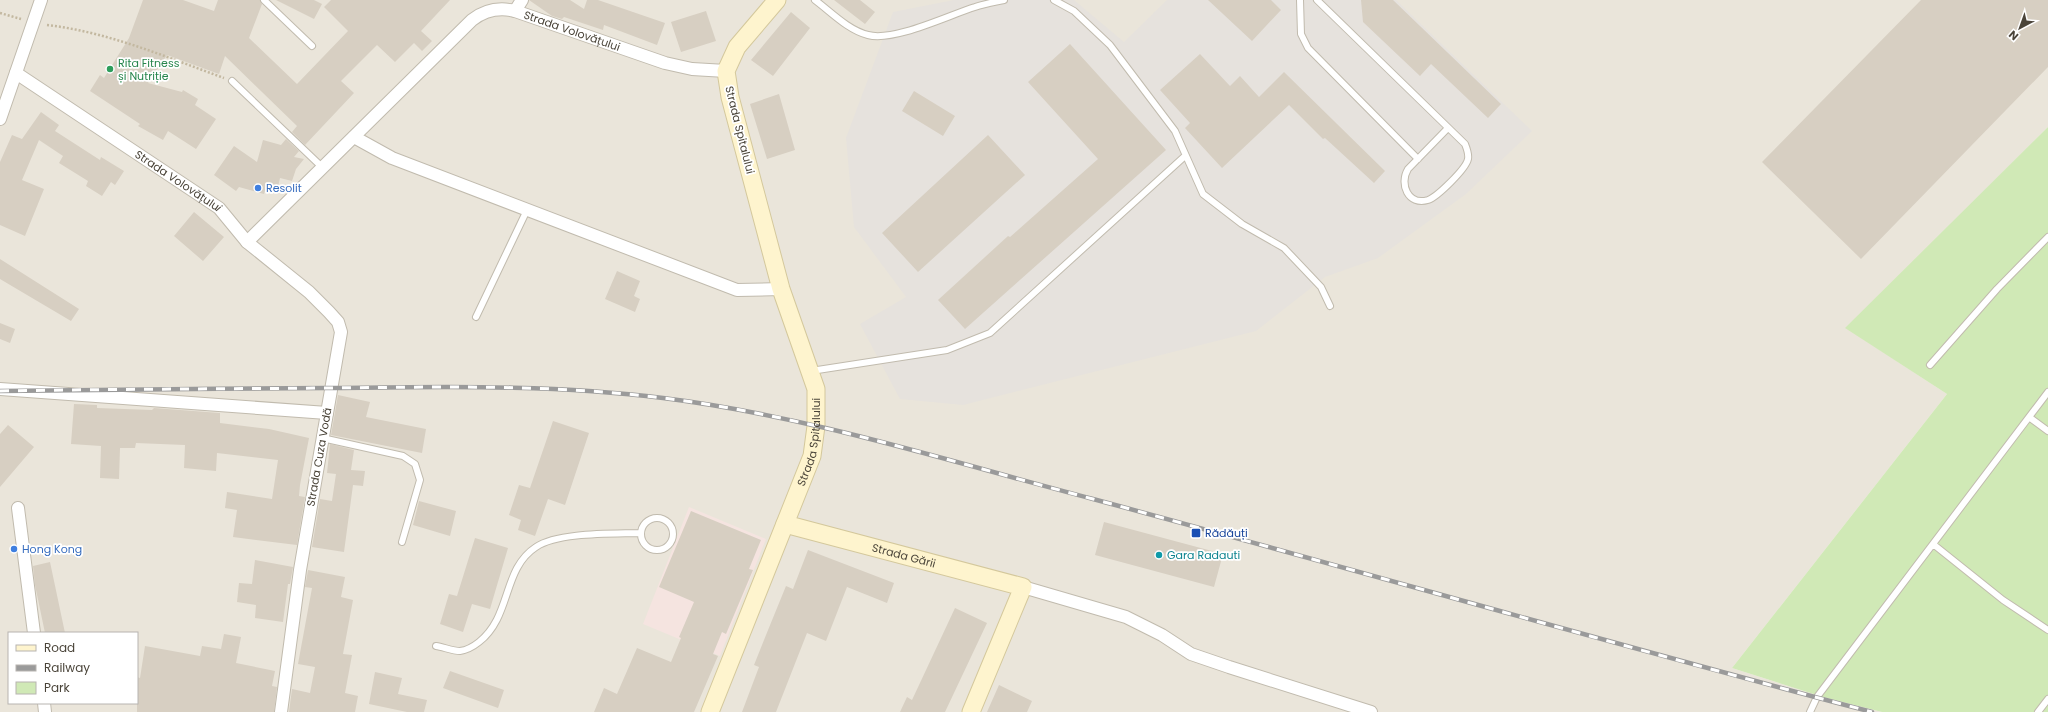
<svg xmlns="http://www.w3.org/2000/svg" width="2048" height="712" font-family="Poppins,sans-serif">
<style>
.residential{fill:#eae5da;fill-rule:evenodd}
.industrial{fill:#e6e2dd}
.medical{fill:#f5e4e0}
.green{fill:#d0e9b6}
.building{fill:#d7cfc2}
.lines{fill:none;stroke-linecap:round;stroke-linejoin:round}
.service-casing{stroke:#c1bbae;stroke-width:8}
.minor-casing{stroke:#c1bbae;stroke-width:14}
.secondary-casing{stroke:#d4c89c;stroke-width:19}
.path{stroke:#c3b8a0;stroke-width:2.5;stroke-dasharray:2 2;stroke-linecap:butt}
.service{stroke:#fff;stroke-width:6}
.minor{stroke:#fff;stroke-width:12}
.secondary{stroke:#fef4ce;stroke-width:17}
.rail-casing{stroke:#9a9a9a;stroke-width:4.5}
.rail{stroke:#fff;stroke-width:3;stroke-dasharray:9;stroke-linecap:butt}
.leisure-dot{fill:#2e9e5b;stroke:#fff;stroke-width:1.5}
.shop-dot{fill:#3f7fe0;stroke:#fff;stroke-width:1.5}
.transit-dot{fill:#1a4fb4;stroke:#fff;stroke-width:1.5}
.culture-dot{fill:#0f9aa8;stroke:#fff;stroke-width:1.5}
.labels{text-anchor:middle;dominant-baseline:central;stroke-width:3.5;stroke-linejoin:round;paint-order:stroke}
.street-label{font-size:11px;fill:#4a4439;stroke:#fff}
.leisure-label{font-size:11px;fill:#27864d;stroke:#fff;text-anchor:start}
.shop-label{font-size:11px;fill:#366cbe;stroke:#fff;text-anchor:start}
.transit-label{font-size:11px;fill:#164399;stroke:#fff;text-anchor:start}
.culture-label{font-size:11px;fill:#0d838f;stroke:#fff;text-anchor:start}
</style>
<rect width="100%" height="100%" fill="#f6f3ec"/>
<path class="residential" d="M0,0H2048V127L1846,328L1947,394L1732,668L1823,697L1882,712H0ZM9,633H137V703H9Z"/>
<path class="industrial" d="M954,0H1074L1124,42L1167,0H1396L1532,131L1466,194L1378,258L1325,277L1256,331L963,405L900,399L860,324L906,297L854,227L846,138L893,12Z"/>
<path class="medical" d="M689,507L766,539L720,656L643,624Z"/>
<path class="green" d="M2048,127V712H1882L1823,697L1732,668L1947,394L1845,328Z"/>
<path class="building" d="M143,0H183L214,11L218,0H260L262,4L249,38L297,84L348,31L324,7L331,0H450L421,31L432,41L422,51L414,43L395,62L377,45L341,81L354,93L305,145L292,132L297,126L225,56L219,74L167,55L148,83L182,92L183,90L198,99L195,105L216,119L196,149L168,131L163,140L138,126L140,124L90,91L100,75L104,78L129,38Z
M276,0H314L322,4L314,19Z
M529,0H570L584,9L587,0H598L665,23L657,45L604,25L603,30L564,17L562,19L552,16Z
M834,0H860L875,12L865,24Z
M1208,0H1271L1281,10L1252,41Z
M1361,0H1393L1501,104L1488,118L1431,64L1420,76L1363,22Z
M1921,0H2048V67L1861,259L1762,162Z
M706,11L716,41L681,52L671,22Z
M791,12L810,28L773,76L751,60Z
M1070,44L1166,150L965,329L938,300L1008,236L1010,237L1098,159L1028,82Z
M1200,54L1230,86L1240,76L1259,97L1284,72L1385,171L1374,183L1325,138L1323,139L1289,105L1222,168L1185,128L1190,123L1160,90Z
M914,91L955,116L943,136L902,111Z
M779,94L795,150L767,159L750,104Z
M41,112L59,125L55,131L100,160L101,157L124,171L115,185L111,182L102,196L86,186L88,181L59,163L63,156L39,140L22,180L44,189L25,236L0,225V162L12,135L22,139Z
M988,135L1025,175L918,272L882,233Z
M286,139L299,151L294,157L304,159L296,169L292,181L280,178L278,187L267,184L264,194L239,187L236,191L214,175L234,146L257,162L263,140L281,145Z
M194,212L224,237L203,261L174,236Z
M0,259L79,309L71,321L0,279Z
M617,271L640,281L634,296L640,299L635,312L605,299Z
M0,323L15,329L10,343L0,339Z
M338,395L370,402L366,417L426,429L422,453L331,435Z
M74,404L97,405V408L152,410L154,408L220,413V423L269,429L309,438L300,485L299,496L305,497L297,545L233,537L237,510L225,508L227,492L272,499L278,460L217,453L216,471L184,468L185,445L136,443L135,448H120L119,479L100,478L101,446L71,444Z
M553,421L589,433L565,505L548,499L535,536L518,530L521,520L509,515L519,485L530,488Z
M8,425L34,447L0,487V434Z
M330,444L354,450L351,470L365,471L363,486L353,485L344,552L312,547L320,499L332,501L336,474L327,473Z
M419,501L456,511L450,536L413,525Z
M691,511L761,540L749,569L753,570L726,634L722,632L713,654L718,656L694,712H594L604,688L617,694L637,648L671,662L681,638L679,637L694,602L659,587Z
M1104,522L1223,554L1214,587L1095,555Z
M475,538L508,548L490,609L472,604L463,632L440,624L449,594L457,596Z
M808,550L894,583L887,603L847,587L826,641L807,633L776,712H742L759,667L754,665L766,635L786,586L793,589Z
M255,560L293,567L290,584H288L283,622L255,618L256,605L237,602L239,583L252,584Z
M50,562L65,633H45L35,585L33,566Z
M308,570L345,577L341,597L353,600L343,654L352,655L345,693L358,696L355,712H289L292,689L310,693L315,667L298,664L312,588L305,587Z
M955,608L987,623L945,712H900L907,697L912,700Z
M224,634L241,637L236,663L275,671L272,686L277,687L274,712H137V677L140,678L145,646L200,656L202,646L221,649Z
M450,671L504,690L498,708L443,688Z
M375,672L402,678L398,694L427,700L424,712H407L369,704Z
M999,685L1032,701L1027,712H987Z"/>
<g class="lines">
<g class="service-casing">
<path id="service" d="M264,0L312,46
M815,0C831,12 848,30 868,35C894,42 949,15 975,7C984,4 995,2 1004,0
M1054,0L1074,11L1110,45L1175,131L1203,194L1242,224L1284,248L1321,287L1330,306
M1300,0L1301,34L1308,48L1418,159
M1317,0L1465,144C1467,149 1469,154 1468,159C1466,169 1437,197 1428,200C1408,206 1399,184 1408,169L1448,128
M232,81L323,168
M476,317L527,210
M1930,365L1997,289L2048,237
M811,371L947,350L990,333L1185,156
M2029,417L2048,431
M322,438L403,456L415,464L420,480L402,542
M641 534a16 16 0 1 1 32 0a16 16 0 1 1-32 0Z
M1933,544L2003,600L2048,630
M436,646C443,647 453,651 460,651C467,650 474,646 479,642C512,616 502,569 536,547C558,532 613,534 641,533
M1810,712L1817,697L2048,392
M2038,712L2048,699"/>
</g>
<g class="minor-casing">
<g id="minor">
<path d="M515,11L522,0"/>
<path id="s1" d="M16,73L219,208L247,242L309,292L329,312L338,322L341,332L300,570L281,712"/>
<path d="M0,119L41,0"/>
<path d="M354,137L392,158L737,290L781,289"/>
<path id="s2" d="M247,242L472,20C485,10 499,7 515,11L665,63L692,69L726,71"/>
<path d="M0,389L327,413"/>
<path d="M18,508L34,633"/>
<path d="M1023,587L1126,617L1162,635L1191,654L1229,667L1371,712"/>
<path d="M44,703L45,712"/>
</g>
</g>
<g class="secondary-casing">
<g id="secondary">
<path id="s3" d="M785,524L1023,587L971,712"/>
<path id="s4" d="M710,712L812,456L816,426V389L781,289L730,97L726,71L737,47L777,0"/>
</g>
</g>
<path class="path" d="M0,13L21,19
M47,25C108,32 166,57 224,78"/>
<use href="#service" class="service"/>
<use href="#minor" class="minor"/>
<use href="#secondary" class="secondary"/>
<g class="rail-casing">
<path id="rail" d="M0,391C109,389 218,389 327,388C439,387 552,384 663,398C809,416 951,462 1093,499C1353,569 1612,644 1872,712"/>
</g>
<use href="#rail" class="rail"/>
</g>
<circle class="leisure-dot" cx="110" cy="69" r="4"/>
<g class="shop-dot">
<circle cx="258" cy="188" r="4"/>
<circle cx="14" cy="549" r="4"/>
</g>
<rect class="transit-dot" x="1191" y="528" width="10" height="10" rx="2"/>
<circle class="culture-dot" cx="1159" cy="555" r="4"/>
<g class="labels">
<g class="street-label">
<text stroke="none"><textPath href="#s2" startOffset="422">Strada Volovățului</textPath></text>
<text transform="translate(740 130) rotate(76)">Strada Spitalului</text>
<text stroke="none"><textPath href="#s1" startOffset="195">Strada Volovățului</textPath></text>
<text stroke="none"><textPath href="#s4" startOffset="289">Strada Spitalului</textPath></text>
<text transform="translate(319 457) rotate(-80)">Strada Cuza Vodă</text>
<text stroke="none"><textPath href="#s3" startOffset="123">Strada Gării</textPath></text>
</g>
<g class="leisure-label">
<text x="118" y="63">Rita Fitness<tspan x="118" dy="13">și Nutriție</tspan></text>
</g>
<g class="shop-label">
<text x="266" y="188">Resolit</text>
<text x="22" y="549">Hong Kong</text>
</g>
<g class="transit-label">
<text x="1205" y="533">Rădăuți</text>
</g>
<g class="culture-label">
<text x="1167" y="555">Gara Radauti</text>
</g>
</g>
<rect x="8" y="632" width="130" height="72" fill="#ffffff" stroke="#b7b4b0"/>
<rect x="16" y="645" width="20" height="6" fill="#fef4ce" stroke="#b7b4b0"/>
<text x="44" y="652" font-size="12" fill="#4a4439">Road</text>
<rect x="16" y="665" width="20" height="6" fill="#9a9a9a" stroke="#b7b4b0"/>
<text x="44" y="672" font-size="12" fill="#4a4439">Railway</text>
<rect x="16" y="682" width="20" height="12" fill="#d0e9b6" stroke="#b7b4b0"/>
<text x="44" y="692" font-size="12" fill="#4a4439">Park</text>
<g transform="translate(2020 28) rotate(221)" stroke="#ffffff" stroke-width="3" paint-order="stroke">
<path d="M0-3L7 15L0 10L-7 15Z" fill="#4a4439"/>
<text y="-6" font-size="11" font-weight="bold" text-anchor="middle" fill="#4a4439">N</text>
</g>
</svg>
